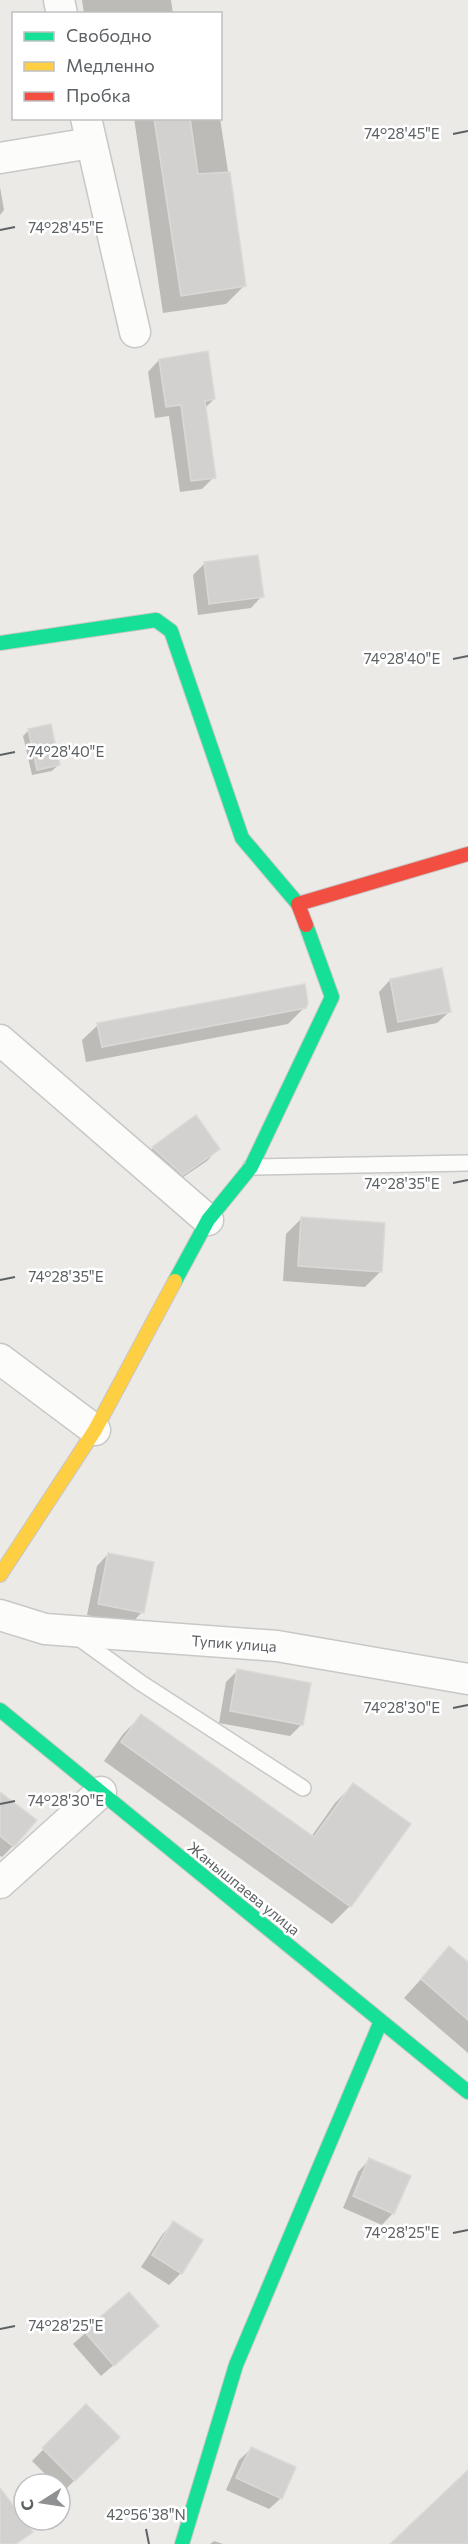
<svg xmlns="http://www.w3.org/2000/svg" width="468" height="2544" font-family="Commissioner,sans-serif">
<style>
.shadow{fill:#0003}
.building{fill:#d3d1d0;stroke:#dbd9d6;stroke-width:1.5}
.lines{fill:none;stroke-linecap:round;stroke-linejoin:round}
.lane-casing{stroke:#c8c8c7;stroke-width:18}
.street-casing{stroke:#c8c8c7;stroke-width:33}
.fast-casing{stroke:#c6c7c7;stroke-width:16}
.slow-casing{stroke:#c6c7c7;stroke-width:16}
.jam-casing{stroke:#c6c7c7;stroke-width:16}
.lane{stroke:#fcfcfb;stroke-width:15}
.street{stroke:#fcfcfb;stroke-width:30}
.fast{stroke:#16e098;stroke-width:14}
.slow{stroke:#ffcf43;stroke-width:14}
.jam{stroke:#f24e42;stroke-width:14}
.ticks{fill:none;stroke:#5d6164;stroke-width:2}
.labels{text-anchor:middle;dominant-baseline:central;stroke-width:5;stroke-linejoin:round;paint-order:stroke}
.street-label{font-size:15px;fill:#5d6164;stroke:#fff}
.ticks-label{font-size:15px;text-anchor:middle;fill:#5d6164;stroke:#fff;stroke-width:5;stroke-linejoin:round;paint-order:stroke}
</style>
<rect width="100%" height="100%" fill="#eceae7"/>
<path class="shadow" d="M82,0H171L173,14H84Z
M134,118H220L245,285L226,304L163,313Z
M0,187L4,210L0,215Z
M159,360L214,399L205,408L214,477L202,489L180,492L169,416L155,418L148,372Z
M204,564L262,596L251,608L198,615L193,575Z
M29,730L58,765L52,771L32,775L23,736Z
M390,980L449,1012L437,1023L387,1033L379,992Z
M305,1007L288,1024L86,1062L82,1040L98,1025Z
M196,1117L218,1149L207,1161L170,1186L141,1159L153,1148Z
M302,1218L381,1271L365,1287L283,1281L286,1234Z
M108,1554L142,1612L131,1624L87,1615L97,1566Z
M237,1671L302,1724L290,1736L219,1723L226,1682Z
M141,1716L311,1837L335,1803L353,1785L350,1906L332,1924L104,1761L123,1734Z
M0,1793L13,1846L2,1857L0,1856Z
M449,1948L468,1964V2053L404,1998Z
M369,2160L393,2213L382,2225L343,2208L358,2172Z
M173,2223L181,2273L169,2285L141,2267L162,2235Z
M129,2294L146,2337L101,2376L73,2344Z
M86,2406L117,2437L63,2492L60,2484H55L32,2461Z
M251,2449L281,2498L269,2509L226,2490L239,2460Z
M214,2541L223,2544H210Z"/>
<path class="building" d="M154,118H190L198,174L230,172L246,286L181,296Z
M208,351L215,399L205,401L216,478L191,481L181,405L166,407L159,359Z
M258,555L264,597L209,604L204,562Z
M51,724L60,765L37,770L28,729Z
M442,968L451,1012L398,1022L390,979Z
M305,984L308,1003L306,1008L102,1047L97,1023Z
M196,1115L220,1149L183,1175L152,1147Z
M301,1217L385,1223L382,1272L298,1266Z
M108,1553L154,1562L144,1613L98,1604Z
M237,1669L311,1683L303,1725L230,1711Z
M141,1714L314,1837L353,1783L411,1824L351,1907L121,1742Z
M0,1792L37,1820L14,1847L0,1836Z
M449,1946L468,1962V2020L421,1979Z
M369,2158L411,2176L394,2214L353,2196Z
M173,2221L203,2240L182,2274L152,2255Z
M129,2292L159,2326L114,2366L84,2331Z
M86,2404L120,2437L75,2481L42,2448Z
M251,2447L296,2467L282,2499L236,2478Z
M468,2470V2544H390Z
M0,2488L33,2532L16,2544H0Z"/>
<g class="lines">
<g class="lane-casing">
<path id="lane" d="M251,1167L468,1163
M76,1636L141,1683L303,1788"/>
</g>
<g class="street-casing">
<path id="street" d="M59,0L62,14
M86,118L135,332
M0,158L91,143
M0,1040L208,1220
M0,1359L95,1430
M0,1615L45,1629L277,1646L468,1679
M0,1883L101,1792"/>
</g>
<g class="fast-casing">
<path id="fast" d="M0,643L156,620L171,631L242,838L298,904
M175,1281L208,1220L251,1167L332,997L306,925
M0,1710L468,2092
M182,2544L236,2365L381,2021"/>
</g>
<g class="slow-casing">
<path id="slow" d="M0,1575L95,1430L175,1281"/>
</g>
<g class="jam-casing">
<path id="jam" d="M306,925L298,904L468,854"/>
</g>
<use href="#lane" class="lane"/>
<use href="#street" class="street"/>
<use href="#fast" class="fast"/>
<use href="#slow" class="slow"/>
<use href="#jam" class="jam"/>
</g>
<path class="ticks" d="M453,134L468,131M0,230L15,227M453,659L468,656M0,755L15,752M453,1183L468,1180M0,1280L15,1277M453,1708L468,1705M0,1804L15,1801M453,2233L468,2230M0,2329L15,2326M146,2529L149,2544"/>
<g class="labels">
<g class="street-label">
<text transform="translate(234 1643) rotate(4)">Тупик улица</text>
<text transform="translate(244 1888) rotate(39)">Жанышпаева улица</text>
</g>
</g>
<g class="ticks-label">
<text x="402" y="139">74°28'45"E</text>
<text x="66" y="233">74°28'45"E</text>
<text x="402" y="664">74°28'40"E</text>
<text x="66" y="757">74°28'40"E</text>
<text x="402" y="1189">74°28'35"E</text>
<text x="66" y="1282">74°28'35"E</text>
<text x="402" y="1713">74°28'30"E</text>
<text x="66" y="1806">74°28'30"E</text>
<text x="402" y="2238">74°28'25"E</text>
<text x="66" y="2331">74°28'25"E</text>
<text x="146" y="2520">42°56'38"N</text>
</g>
<rect x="12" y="12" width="210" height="108" fill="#ffffff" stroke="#bec0c1" stroke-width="1.5"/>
<rect x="24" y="32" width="30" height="9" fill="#16e098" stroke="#bec0c1" stroke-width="1.5"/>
<text x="66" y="42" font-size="18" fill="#5d6164">Свободно</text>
<rect x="24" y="62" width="30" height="9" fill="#ffcf43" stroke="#bec0c1" stroke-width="1.5"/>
<text x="66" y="72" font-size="18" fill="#5d6164">Медленно</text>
<rect x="24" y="92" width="30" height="9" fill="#f24e42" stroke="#bec0c1" stroke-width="1.5"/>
<text x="66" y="102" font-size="18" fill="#5d6164">Пробка</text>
<g transform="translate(42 2502) rotate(258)"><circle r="28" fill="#ffffff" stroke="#bec0c1" stroke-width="1.5"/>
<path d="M0-4.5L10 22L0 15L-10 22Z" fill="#8f9192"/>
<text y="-9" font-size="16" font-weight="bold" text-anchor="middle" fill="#5d6164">С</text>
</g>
</svg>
